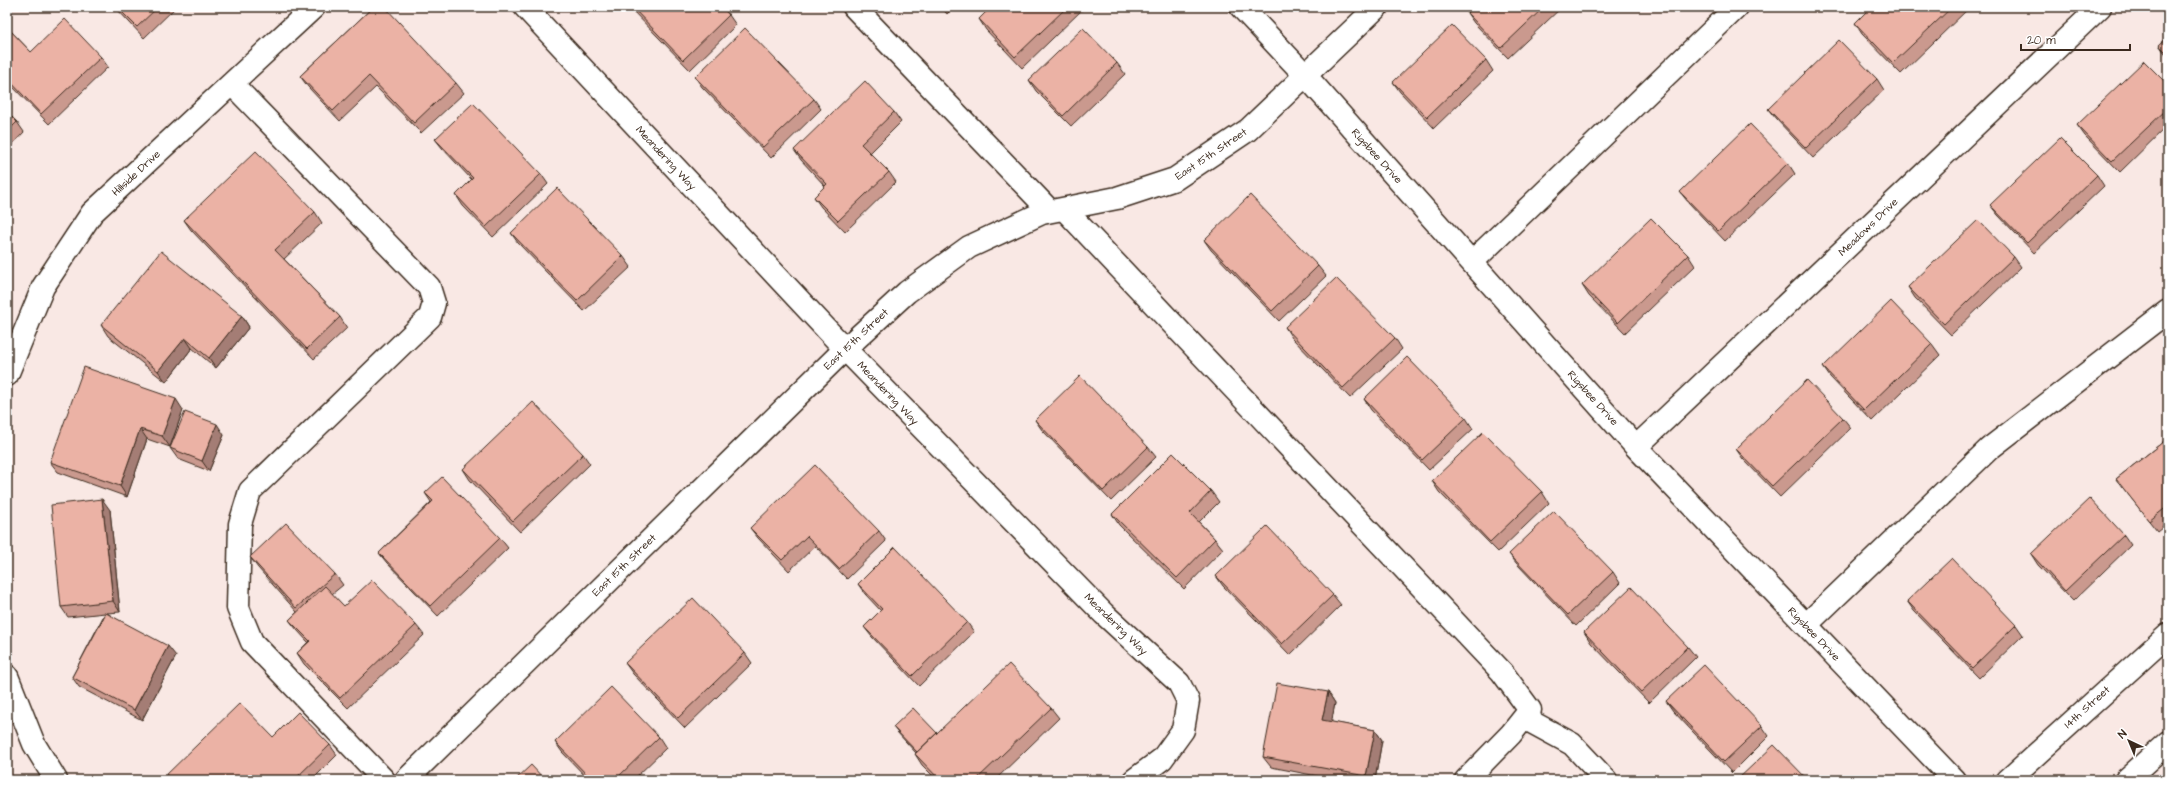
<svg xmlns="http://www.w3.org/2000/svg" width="2175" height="787" font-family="'Architects Daughter',sans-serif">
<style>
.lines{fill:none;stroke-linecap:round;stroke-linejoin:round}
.minor-casing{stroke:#3b2a1e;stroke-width:25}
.major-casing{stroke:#3b2a1e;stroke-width:25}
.minor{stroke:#fff;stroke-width:22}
.major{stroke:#fff;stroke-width:22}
.wall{fill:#ca998e;stroke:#3b2a1e}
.shaded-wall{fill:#a47d74;stroke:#3b2a1e}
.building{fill:#ebb2a5;stroke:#3b2a1e}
.labels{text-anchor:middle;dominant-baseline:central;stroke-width:3;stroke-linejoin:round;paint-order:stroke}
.street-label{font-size:11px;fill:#3b2a1e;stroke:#fff}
</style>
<rect width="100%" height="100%" fill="#f9e8e4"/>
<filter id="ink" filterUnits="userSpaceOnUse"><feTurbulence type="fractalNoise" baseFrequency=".025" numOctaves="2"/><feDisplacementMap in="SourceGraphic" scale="8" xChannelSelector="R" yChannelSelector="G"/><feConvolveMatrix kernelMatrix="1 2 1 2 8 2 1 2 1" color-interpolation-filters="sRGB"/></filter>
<g filter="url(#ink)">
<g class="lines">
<g class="minor-casing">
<path id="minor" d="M525,7L845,349L1104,614L1179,683L1188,701L1183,730L1162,759L1134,780
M854,7L1050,211
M1241,7L1305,75L1636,447L1954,780
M232,84L429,287L434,303L430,317L250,491L240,524L238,608L252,642L384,780
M1064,209L1502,672L1530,710L1511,734L1466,780
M1472,262L1737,7
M7,375L43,287L92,213L314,7
M1636,447L2100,7
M1806,625L1989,449L2168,311
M7,676L34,744L56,780
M1524,718L1572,744L1606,780
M406,780L845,349L907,292L969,247L1042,213L1117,198L1175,179L1248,130L1377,7"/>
</g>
<g class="major-casing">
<path id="major" d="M2008,780L2168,635
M2126,780L2168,742"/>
</g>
<use href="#minor" class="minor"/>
<use href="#major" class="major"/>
</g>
<path class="wall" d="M115,7H176L144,38Z
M373,7L456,83L464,93L421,133L376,87L340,121L308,87L300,76Z
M629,7H722L729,15L736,25L690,70Z
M941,7H954L947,14Z
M991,7H1081L1083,9L1022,68L986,30L979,19Z
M1473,7H1562L1508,58L1474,23L1467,13Z
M1871,7H1970L1901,74L1862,34L1855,23Z
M7,27L31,52L101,57L108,67L49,124L7,81Z
M2168,37V57L2159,45Z
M1486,60L1493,71L1434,128L1400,92L1393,82Z
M1117,63L1125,74L1071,126L1036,91L1029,80Z
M695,77L814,99L821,109L771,158L702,87Z
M1877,79L1884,90L1813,158L1776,119L1768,109Z
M2168,85V125L2120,172L2085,136L2077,125Z
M7,112L17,122L24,132L7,150Z
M894,112L901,122L870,153L889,172L896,182L845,232L821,207L814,197L825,186L801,160L794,150Z
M435,139L541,174L548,184L493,237L463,206L456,195L472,180L443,149Z
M1788,163L1795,174L1725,241L1688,202L1680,192Z
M2097,175L2104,186L2034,253L1998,215L1990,205Z
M315,212L322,223L284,259L340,317L347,328L314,359L191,230L184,220Z
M511,233L623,256L631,267L584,311L518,243Z
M1204,240L1318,266L1326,276L1279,321L1211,250Z
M1688,255L1695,266L1625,333L1589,296L1582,285Z
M2014,257L2021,267L1951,335L1915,298L1908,287Z
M242,316L249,327L216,368L192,348L166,382L108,336L101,325Z
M1285,327L1395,338L1402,349L1350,398L1292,338Z
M1932,344L1940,355L1872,421L1830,377L1823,367Z
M1364,399L1466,418L1473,429L1429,470L1371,410Z
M183,410L170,447L147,439L127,497L58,472L50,462Z
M1843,418L1851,428L1780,497L1743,459L1736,449Z
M1035,420L1148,447L1156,457L1111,501L1042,430Z
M224,435L209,471L178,459L170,448Z
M2168,438V522L2157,531L2124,489L2116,479Z
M583,454L590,464L520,532L470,480L463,469Z
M1432,481L1542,492L1549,503L1498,552L1439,492Z
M1211,491L1219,502L1199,522L1215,539L1223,549L1184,589L1119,525L1112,514Z
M425,493L500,538L508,548L438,616L387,563L379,553L431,502Z
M110,510L120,612L107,613L176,656L142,720L79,687L72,677L105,613L68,617L61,607Z
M750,528L879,531L886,541L847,579L815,546L789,571L758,538Z
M2124,535L2131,545L2073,601L2038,565L2031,554Z
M1509,554L1613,572L1620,583L1576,626L1517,564Z
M250,557L335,574L343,585L332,594L344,606L416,625L424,635L348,708L304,664L297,653L308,642L297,630L289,620L297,612L258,568Z
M1216,576L1333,595L1341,605L1290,655L1223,586Z
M858,584L967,622L974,632L919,686L872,637L864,627L881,611L865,594Z
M1907,601L2016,625L2023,635L1979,678L1914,611Z
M1584,632L1688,647L1696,657L1649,703L1591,643Z
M745,653L752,663L685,728L633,674L625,663Z
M1328,692L1335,703L1331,722L1375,730L1382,740L1375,780H1338L1271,767L1263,757Z
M1666,701L1762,726L1769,736L1732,773L1673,711Z
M1051,708L1059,718L995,780H937L922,765L915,754L916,753L897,732L893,727L937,733Z
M273,737L330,745L337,755L312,780H161Z
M659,737L666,748L633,780H589L562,752L555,742Z"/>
<path class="shaded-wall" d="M242,316L249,327L216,368L209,358Z
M185,338L192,348L166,382L158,371Z
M176,399L183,410L170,447L162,436Z
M217,424L224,435L209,471L202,461Z
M140,429L147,439L127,497L120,486Z
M102,499L110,510L120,612L113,601Z
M168,646L176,656L142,720L134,710Z
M1328,692L1335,703L1330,731L1322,720Z
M1375,730L1382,740L1375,780H1369L1366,776Z"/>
<path class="building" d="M117,7H158L137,27Z
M373,7H385L456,83L414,123L369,76L333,111L300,76Z
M632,7H722L729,15L683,60Z
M991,7H1067L1015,57L979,19Z
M1473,7H1544L1501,48L1467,13Z
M1871,7H1952L1893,63L1855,23Z
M65,19L101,57L41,114L7,78V27L31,52Z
M1452,25L1486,60L1427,117L1393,82Z
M745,28L814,99L763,147L695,77Z
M1083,28L1117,63L1063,116L1029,80Z
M2168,37V54L2159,45Z
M1839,40L1877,79L1806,148L1768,109Z
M2144,61L2168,85V108L2112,161L2077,125Z
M865,81L894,112L861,144L889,172L838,221L814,197L827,184L794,150Z
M473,103L541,174L486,227L456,195L473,178L435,139Z
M7,112L17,122L7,132Z
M1750,124L1788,163L1718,231L1680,192Z
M2060,138L2097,175L2027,243L1990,205Z
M256,151L315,212L275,250L340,317L307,349L184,220Z
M557,188L623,256L577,301L511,233Z
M1250,195L1318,266L1272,311L1204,240Z
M1651,218L1688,255L1618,323L1582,285Z
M1978,220L2014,257L1944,324L1908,287Z
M161,251L242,316L209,358L185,338L158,371L101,325Z
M1336,278L1395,338L1343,388L1285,327Z
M1891,301L1932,344L1864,410L1823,367Z
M1407,357L1466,418L1422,460L1364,399Z
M84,367L176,399L162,436L140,429L120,486L50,462Z
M1080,376L1148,447L1103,491L1035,420Z
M1807,380L1843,418L1772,486L1736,449Z
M533,402L583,454L513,521L463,469Z
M185,412L217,424L202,461L170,448Z
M1483,432L1542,492L1490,542L1432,481Z
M2168,438V506L2149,521L2116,479Z
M1173,453L1211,491L1190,513L1215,539L1177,578L1112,514Z
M815,465L879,531L839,569L807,536L782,560L750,528Z
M442,477L500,538L430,606L379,553L433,501L425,493Z
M2090,498L2124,535L2065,591L2031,554Z
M102,499L113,601L61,607L51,505Z
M1554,511L1613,572L1568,615L1509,554Z
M286,523L335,574L296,608L250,557Z
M1267,526L1333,595L1282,644L1216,576Z
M895,547L967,622L912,676L864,627L882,609L858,584Z
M1952,558L2016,625L1972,668L1907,601Z
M372,580L416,625L340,698L297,653L310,641L289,620L325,586L344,606Z
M1631,587L1688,647L1641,692L1584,632Z
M693,598L745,653L678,718L625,663Z
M106,613L168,646L134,710L72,677Z
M1009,664L1051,708L976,780H940L915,754Z
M1704,665L1762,726L1724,762L1666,701Z
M1277,683L1328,692L1322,720L1375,730L1366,776L1263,757Z
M611,687L659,737L615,780H592L555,742Z
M240,703L273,737L298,712L330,745L294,780H161Z
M913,708L937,733L917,752L893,727Z
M1774,745L1808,780H1737Z
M531,765L545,780H515Z"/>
</g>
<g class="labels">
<g class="street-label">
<text transform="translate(1211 154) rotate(-34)">East 15th Street</text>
<text transform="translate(1377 156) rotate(48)">Rigsbee Drive</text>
<text transform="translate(666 158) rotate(47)">Meandering Way</text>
<text transform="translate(136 173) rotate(-43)">Hillside Drive</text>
<text transform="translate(1868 227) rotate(-44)">Meadows Drive</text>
<text transform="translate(856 339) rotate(-43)">East 15th Street</text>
<text transform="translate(888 393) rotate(46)">Meandering Way</text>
<text transform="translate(1593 398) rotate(48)">Rigsbee Drive</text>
<text transform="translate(624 565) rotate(-44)">East 15th Street</text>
<text transform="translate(1116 624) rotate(44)">Meandering Way</text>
<text transform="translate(1814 634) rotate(46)">Rigsbee Drive</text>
<text transform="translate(2087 707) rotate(-42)">14th Street</text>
</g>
</g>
<rect width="2175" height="787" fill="none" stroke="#fff" stroke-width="24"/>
<rect x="12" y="12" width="2151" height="763" fill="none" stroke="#3b2a1e" stroke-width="1.5" filter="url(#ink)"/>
<g transform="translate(2129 741) rotate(316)" stroke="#ffffff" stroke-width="3" paint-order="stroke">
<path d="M0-3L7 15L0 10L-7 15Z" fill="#3b2a1e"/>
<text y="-6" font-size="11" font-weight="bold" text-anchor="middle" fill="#3b2a1e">N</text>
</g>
<path d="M2021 44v6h109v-6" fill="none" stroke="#3b2a1e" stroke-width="2"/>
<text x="2027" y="44" font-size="12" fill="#3b2a1e" stroke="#ffffff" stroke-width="3" paint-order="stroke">20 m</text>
</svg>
